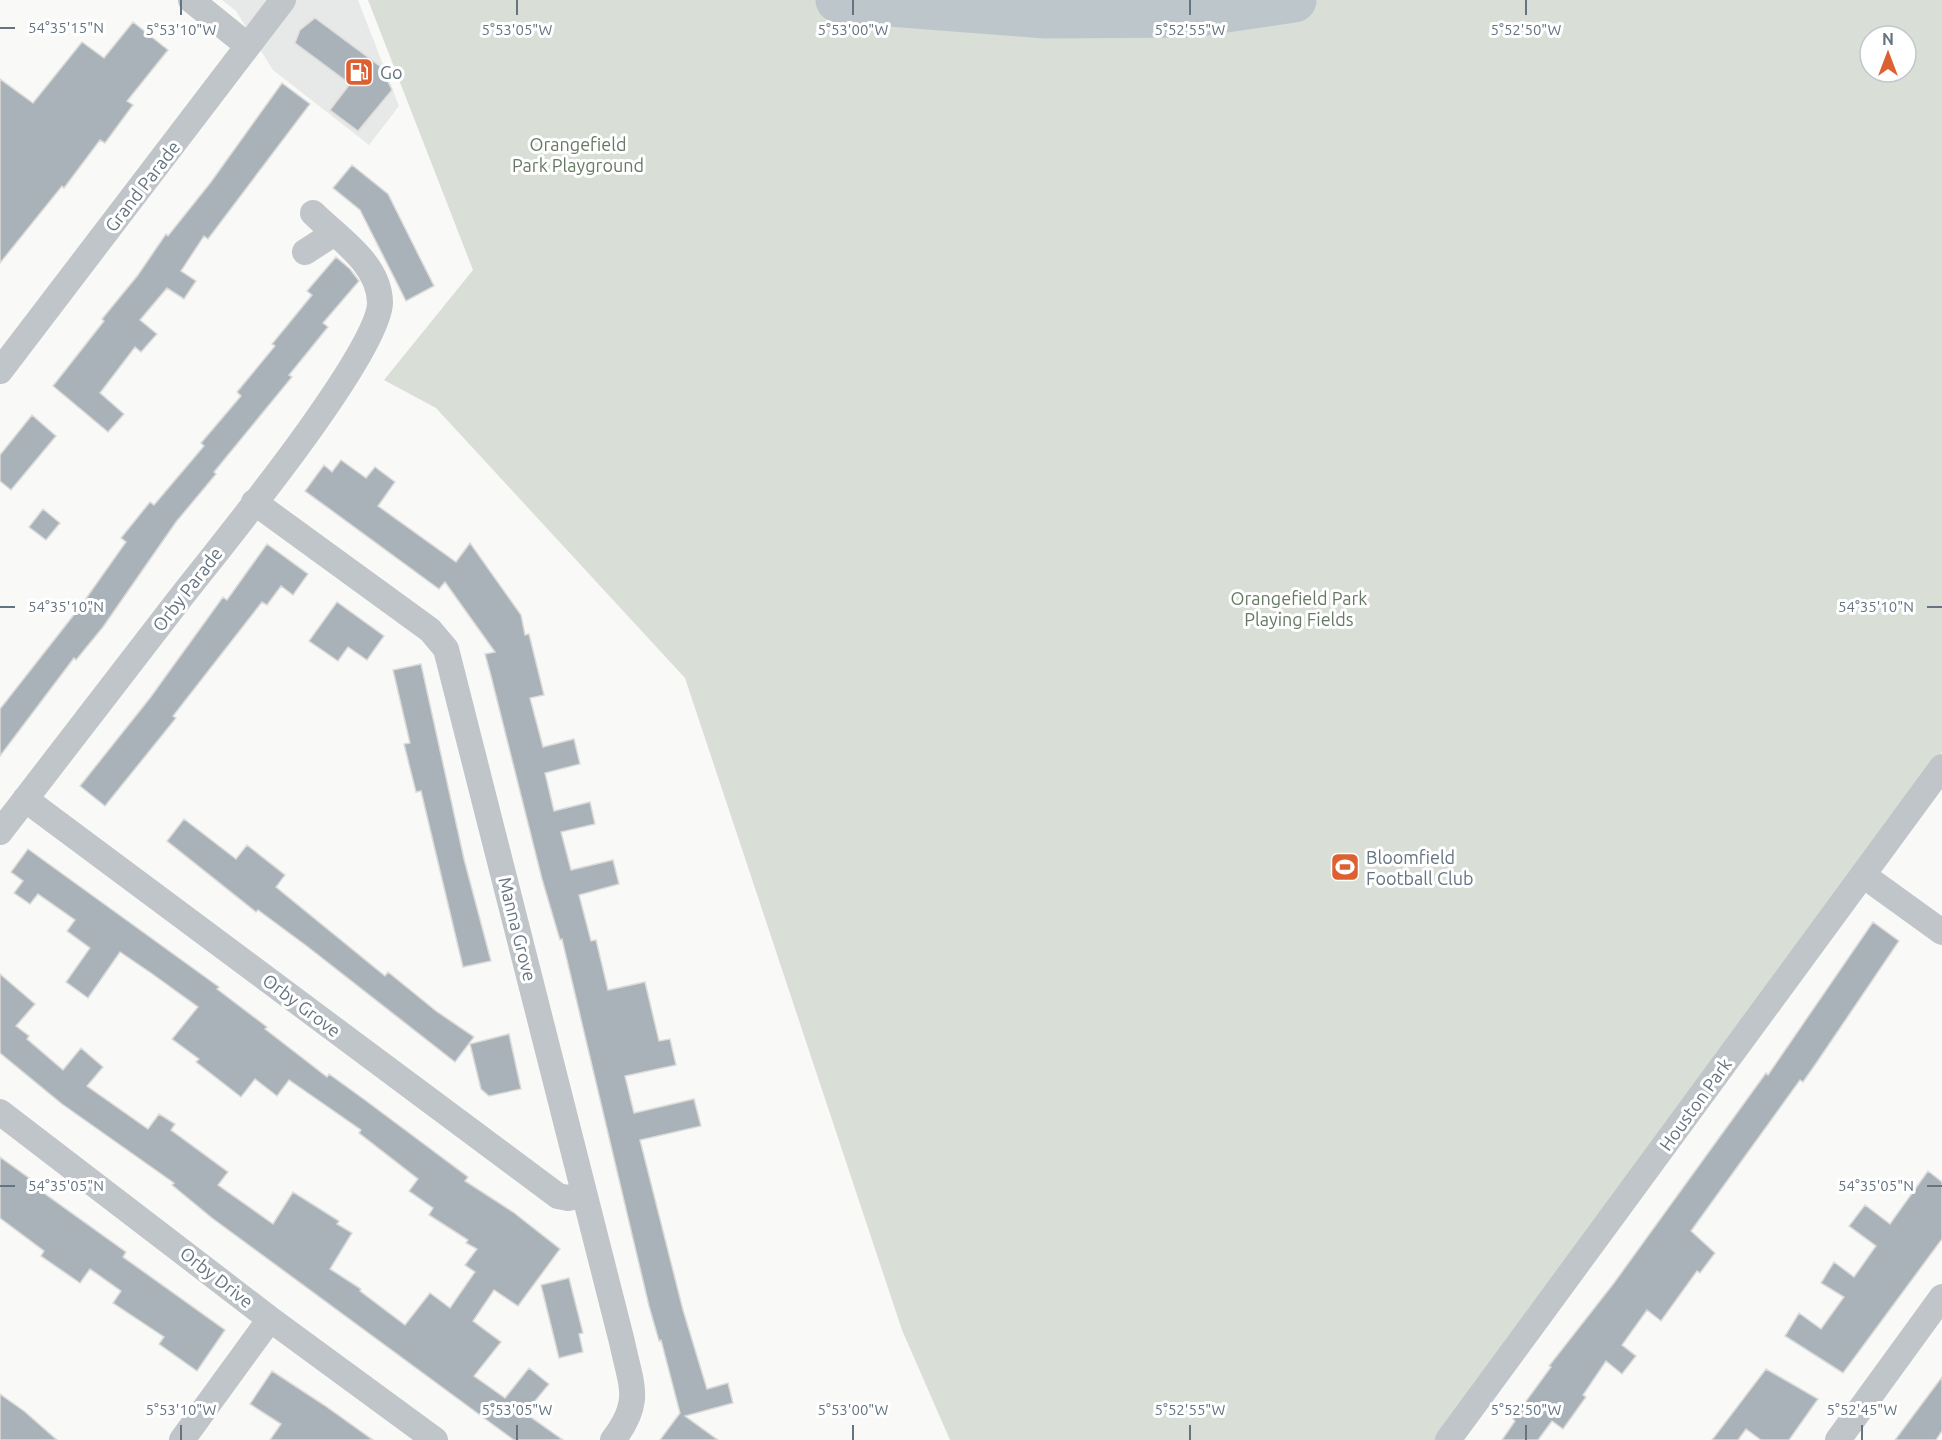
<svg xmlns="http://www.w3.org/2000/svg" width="1942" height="1440" font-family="Ubuntu,sans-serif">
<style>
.built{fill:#e7e8e8}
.green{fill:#d9ded6;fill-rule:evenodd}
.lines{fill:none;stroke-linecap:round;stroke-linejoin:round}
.river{stroke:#bcc6cb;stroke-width:45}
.building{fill:#a9b2b8;stroke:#dbdbd9;stroke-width:1.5}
.minor{stroke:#c0c5c9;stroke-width:26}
.ticks{fill:none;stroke:#657481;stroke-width:2}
.labels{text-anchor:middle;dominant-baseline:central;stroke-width:6;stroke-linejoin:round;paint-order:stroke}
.poi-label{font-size:18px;fill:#657481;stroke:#fff;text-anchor:start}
.park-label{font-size:18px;fill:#677964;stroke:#fff}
.street-label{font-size:18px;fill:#657481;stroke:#fff}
.ticks-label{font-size:15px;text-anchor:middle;fill:#657481;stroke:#fff;stroke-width:6;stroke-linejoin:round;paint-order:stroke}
</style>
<rect width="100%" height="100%" fill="#f9f9f7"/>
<path class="built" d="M222,0H358L399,106L369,145L273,70L236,11Z"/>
<path class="green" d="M368,0H1942V752L1436,1440H950L902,1330L685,678L436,408L384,380L473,270ZM1870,36H1906V72H1870Z"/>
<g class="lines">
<path class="river" d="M838,0L1046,16L1192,15L1294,0"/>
</g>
<path class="building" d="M315,18L381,67L392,90L358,131L330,110L350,84L295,43L300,30Z
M133,22L168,50L127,101L133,105L105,143L100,140L64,188L62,186L0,263V79L33,103L82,42L104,58Z
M282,83L310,104L208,239L204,236L181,271L196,281L184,299L167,288L140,320L157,334L141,352L135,347L100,393L124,414L108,432L53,386L104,321L102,319L138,275L166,234L168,236L211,182Z
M352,165L388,194L434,286L406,301L360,210L333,188Z
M336,257L350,269L359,281L323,323L328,327L289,375L292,377L214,472L216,474L176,522L103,627L76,660L74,658L0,756V709L80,607L126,542L121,538L150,502L154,505L204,446L201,443L241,396L237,392L275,346L272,344L312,295L307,291Z
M32,415L56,436L11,490L0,481V455Z
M341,460L366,478L375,467L395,482L378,506L456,562L470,543L521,615L525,635L529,634L544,695L530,698L543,747L574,739L580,764L545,773L554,811L590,802L595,824L561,832L571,870L613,860L619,884L579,895L591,941L596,940L608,990L645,982L659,1041L670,1039L676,1065L625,1076L634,1113L694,1099L701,1126L640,1140L683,1310L707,1389L728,1383L733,1403L685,1416L718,1440H660L680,1413L661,1340L659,1341L649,1306L562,939L560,940L542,879L491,676L485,654L495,652L445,582L439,589L305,491L324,465L332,472Z
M43,509L60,523L46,540L29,527Z
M267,544L308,574L293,595L281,586L267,605L262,602L173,716L176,718L105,806L80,786L150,698L223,597L227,600Z
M337,602L384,636L367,660L348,647L338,661L309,641Z
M421,664L464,859L491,961L463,967L421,791L416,792L404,744L410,743L393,670Z
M184,819L236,859L247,845L285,875L276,887L385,976L388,972L436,1011L474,1037L455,1062L308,947L258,910L256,912L167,841Z
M28,849L219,987L217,989L267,1027L265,1029L327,1077L329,1074L365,1100L468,1177L465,1181L513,1212L560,1249L518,1306L494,1290L473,1321L501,1342L474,1376L505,1398L529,1368L549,1384L525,1413L563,1440H514L212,1218L172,1185L174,1183L62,1104L0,1053V974L35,1004L16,1026L29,1036L27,1039L63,1070L81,1048L103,1067L87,1086L148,1129L159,1114L175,1124L171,1130L228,1172L218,1185L273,1224L293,1192L339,1221L337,1224L352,1233L330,1269L361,1289L360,1291L405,1325L430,1293L450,1308L475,1272L465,1265L477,1249L466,1243L468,1240L429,1215L433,1208L409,1191L418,1179L359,1133L361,1130L289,1080L277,1096L255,1079L241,1097L196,1062L199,1059L172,1039L198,1007L151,973L120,952L88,998L66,982L90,948L67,931L75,920L38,894L30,904L14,893L23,881L11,872Z
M1873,922L1899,941L1817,1062L1803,1082L1800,1080L1691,1231L1715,1253L1700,1273L1697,1271L1661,1321L1647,1310L1622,1345L1636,1356L1622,1374L1606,1361L1583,1395L1586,1397L1563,1429L1552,1421L1538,1440H1502L1515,1421L1513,1419L1551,1367L1549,1366L1614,1283L1766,1073L1768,1075Z
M509,1034L521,1089L489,1096L481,1089L470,1044Z
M0,1157L29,1178L27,1181L126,1252L123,1257L225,1330L197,1371L159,1344L164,1337L113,1303L121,1291L90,1269L80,1283L41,1256L44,1251L0,1218Z
M1928,1171L1942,1182V1239L1843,1373L1785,1336L1799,1313L1821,1329L1844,1297L1821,1283L1834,1262L1854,1277L1876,1246L1849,1226L1865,1205L1890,1224Z
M569,1278L583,1333L579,1334L583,1352L559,1358L541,1285Z
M1766,1369L1818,1399L1789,1440H1761L1746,1429L1738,1440H1712Z
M272,1371L324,1405L373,1440H270L281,1424L250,1404Z
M1942,1377V1431L1936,1440H1895Z
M0,1394L24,1411L57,1440H0Z"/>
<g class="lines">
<path class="minor" d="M191,0L248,46
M305,252L333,234
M0,371L283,0
M254,502L430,630L446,649L622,1342C631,1386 643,1401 613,1440
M25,799L558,1196L568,1198L584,1195
M0,832C59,755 119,678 178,601C216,552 381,352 380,302C379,263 338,238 313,213
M1863,875L1942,932
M0,1112L270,1319L435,1440
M182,1440L270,1319
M1448,1440L1942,767
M1838,1440L1942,1297"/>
</g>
<path class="ticks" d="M181,0V15M517,0V15M853,0V15M1190,0V15M1526,0V15M0,28H15M0,607H15M1927,607H1942M0,1186H15M1927,1186H1942M181,1425V1440M517,1425V1440M853,1425V1440M1190,1425V1440M1526,1425V1440M1862,1425V1440"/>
<defs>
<g id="fuel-square" transform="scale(1.5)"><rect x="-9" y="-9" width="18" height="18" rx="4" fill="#dd6033" stroke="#fff"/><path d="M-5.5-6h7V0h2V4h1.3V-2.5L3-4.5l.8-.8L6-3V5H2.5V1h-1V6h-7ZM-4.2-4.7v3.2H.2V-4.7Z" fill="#fff"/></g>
<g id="stadium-square" transform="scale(1.5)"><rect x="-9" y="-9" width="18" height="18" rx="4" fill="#dd6033" stroke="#fff"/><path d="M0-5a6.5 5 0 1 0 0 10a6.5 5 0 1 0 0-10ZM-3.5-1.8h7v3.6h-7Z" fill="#fff"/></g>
</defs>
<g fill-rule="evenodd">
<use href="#fuel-square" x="359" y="72"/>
<use href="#stadium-square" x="1345" y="867"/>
</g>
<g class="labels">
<g class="poi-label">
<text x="380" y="72">Go</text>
<text x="1366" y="857">Bloomfield<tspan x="1366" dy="21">Football Club</tspan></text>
</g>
<g class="park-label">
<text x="578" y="144">Orangefield<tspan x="578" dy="21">Park Playground</tspan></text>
<text x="1299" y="598">Orangefield Park<tspan x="1299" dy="21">Playing Fields</tspan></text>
</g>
<g class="street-label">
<text transform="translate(142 186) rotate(-52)">Grand Parade</text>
<text transform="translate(187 589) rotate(-52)">Orby Parade</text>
<text transform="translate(518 929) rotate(76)">Manna Grove</text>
<text transform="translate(302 1005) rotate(37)">Orby Grove</text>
<text transform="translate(1695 1104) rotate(-54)">Houston Park</text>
<text transform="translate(217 1277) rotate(38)">Orby Drive</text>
</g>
</g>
<g class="ticks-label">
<text x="66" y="33">54°35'15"N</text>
<text x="181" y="35">5°53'10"W</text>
<text x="517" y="35">5°53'05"W</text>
<text x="853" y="35">5°53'00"W</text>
<text x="1190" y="35">5°52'55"W</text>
<text x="1526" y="35">5°52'50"W</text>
<text x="66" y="612">54°35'10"N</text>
<text x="1876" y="612">54°35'10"N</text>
<text x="66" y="1191">54°35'05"N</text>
<text x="1876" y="1191">54°35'05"N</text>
<text x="181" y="1415">5°53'10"W</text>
<text x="517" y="1415">5°53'05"W</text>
<text x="853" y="1415">5°53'00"W</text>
<text x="1190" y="1415">5°52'55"W</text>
<text x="1526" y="1415">5°52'50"W</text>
<text x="1862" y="1415">5°52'45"W</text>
</g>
<g transform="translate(1888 54)"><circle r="28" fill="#ffffff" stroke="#c1c7cd" stroke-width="1.5"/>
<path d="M0-4.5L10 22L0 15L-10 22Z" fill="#dd6033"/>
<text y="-9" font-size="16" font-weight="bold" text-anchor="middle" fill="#657481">N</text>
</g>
</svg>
